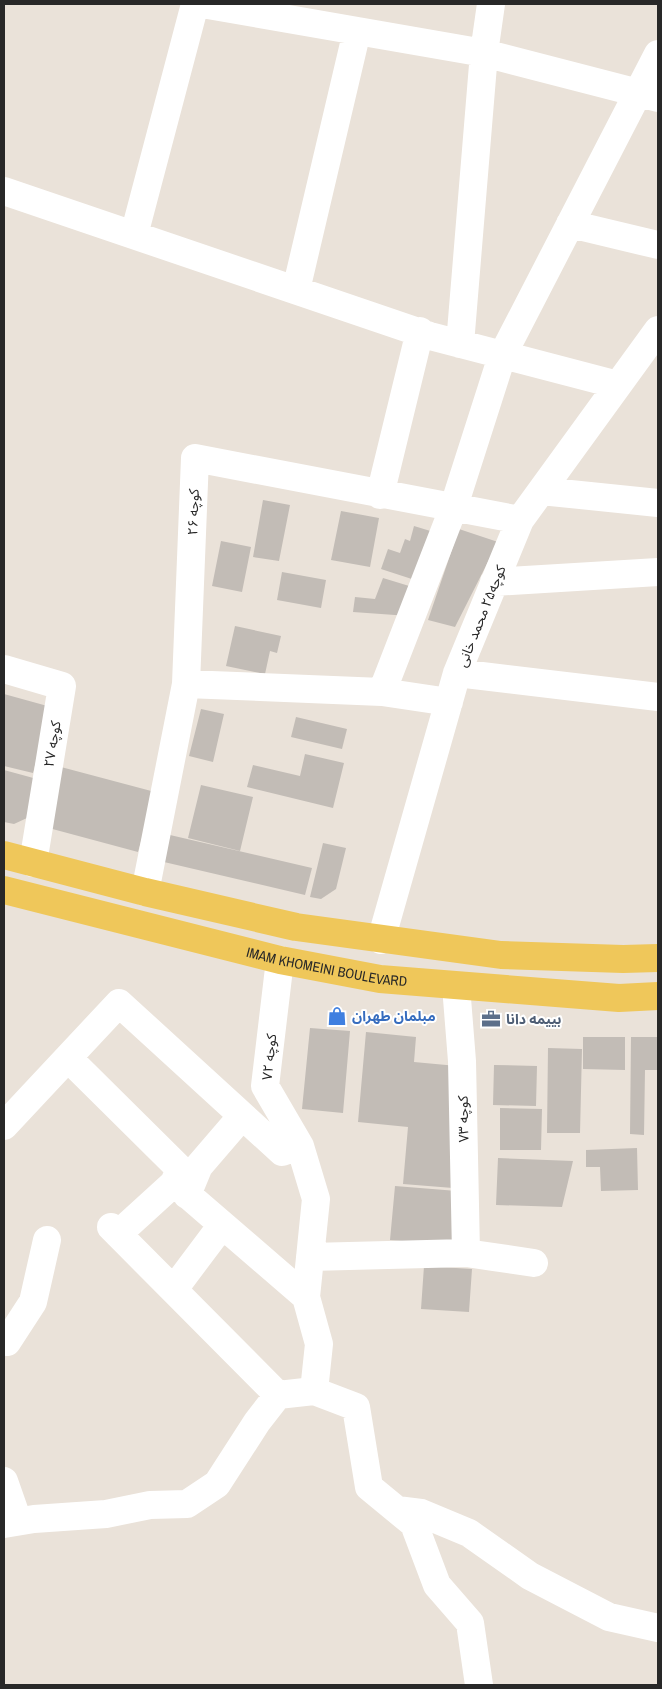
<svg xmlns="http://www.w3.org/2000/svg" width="662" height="1689" font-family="'Archivo Narrow','Noto Sans Arabic',sans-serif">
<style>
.building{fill:#c2bcb6}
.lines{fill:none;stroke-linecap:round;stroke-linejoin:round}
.minor{stroke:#fff;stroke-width:28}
.major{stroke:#efc75a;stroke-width:28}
.labels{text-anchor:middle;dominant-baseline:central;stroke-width:4;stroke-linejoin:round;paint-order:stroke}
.street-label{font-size:14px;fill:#282828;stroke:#fff}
.shop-label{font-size:14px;font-weight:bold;fill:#366cbe;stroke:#fff;text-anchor:start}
.service-label{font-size:14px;font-weight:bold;fill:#4e5e75;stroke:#fff;text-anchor:start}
</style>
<rect width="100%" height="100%" fill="#eae2d9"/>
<path class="building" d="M263,500L290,505L279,561L253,557Z
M341,511L379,518L370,567L331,560Z
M414,526L437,533L421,582L381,569L388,549L400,553L405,539L410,541Z
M459,529L498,542L455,627L428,620Z
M221,541L251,547L242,592L212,586Z
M282,572L326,580L321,608L277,600Z
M383,578L419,589L409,616L353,612L355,597L375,599Z
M235,626L281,636L277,653L270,651L265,674L226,666Z
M4,694L51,707L33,773L4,766Z
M201,709L224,714L213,762L189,756Z
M296,717L347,729L342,749L291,737Z
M305,754L344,763L333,808L247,787L253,765L300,776Z
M61,767L155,792L138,852L45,827Z
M4,770L37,779L27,818L14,824L4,822Z
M201,785L253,797L240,851L188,838Z
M170,835L312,868L305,895L164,862Z
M323,843L346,848L336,889L321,899L310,897Z
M310,1028L350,1031L343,1113L302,1109Z
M366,1032L416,1037L414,1062L457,1066L453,1188L403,1184L408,1127L358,1122Z
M583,1037H625V1070L583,1069Z
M631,1037H658V1070H645L644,1135L630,1134Z
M548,1048L582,1049L580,1133H547Z
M494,1065L537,1066L536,1106L493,1105Z
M500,1108L542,1109L541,1150H500Z
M637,1148L638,1190L601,1191L600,1167H586V1150Z
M498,1158L573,1161L562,1207L496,1205Z
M395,1186L457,1191L452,1245L390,1240Z
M424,1266L472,1269L469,1312L421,1309Z"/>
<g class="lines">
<path class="minor" d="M202,4L484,53L658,98
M4,191L430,336L618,385
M570,224L658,245
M134,235L195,4
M296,290L357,31
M460,344L484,53L491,4
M541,491L658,503
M380,495L420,331
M494,582L658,572
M4,669L62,686L33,863
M457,673L658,697
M186,684L382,692
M449,702L382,692L453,509L502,356L658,54
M145,892L186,684L195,458L520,520
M381,940L457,673L520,520L658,330
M280,960L265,1086L300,1146L316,1199L306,1297L319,1344L314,1391L356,1407L369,1487L414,1524L437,1585L470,1623L479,1685
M456,986L462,1061L466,1253
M68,1058L180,1169L174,1183L306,1297
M4,1126L119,1003L282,1152L300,1146
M187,1195L199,1166L242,1116
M111,1227L278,1395
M118,1234L174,1183
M310,1257L466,1253L534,1263
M174,1289L222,1225
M7,1342L33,1302L47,1240
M4,1481L18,1521
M397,1510L421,1513L469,1533L530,1576L609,1617L658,1628
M4,1524L34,1519L106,1514L150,1505L187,1504L217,1484L257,1422L278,1395L314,1391"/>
<g class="major">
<path d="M4,855L145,892L296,927L501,955L623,959L658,958"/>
<path id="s1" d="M4,890L280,960L380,979L619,998L658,996"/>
</g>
</g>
<defs>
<g id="shop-bare" transform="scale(1.5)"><path d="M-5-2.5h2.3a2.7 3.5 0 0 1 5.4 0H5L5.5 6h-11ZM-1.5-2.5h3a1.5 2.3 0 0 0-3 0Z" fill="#3f7fe0" stroke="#fff" stroke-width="2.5" paint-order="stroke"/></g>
<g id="office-bare" transform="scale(1.5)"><path d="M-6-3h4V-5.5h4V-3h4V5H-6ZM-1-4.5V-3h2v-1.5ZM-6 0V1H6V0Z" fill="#5c6f8a" stroke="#fff" stroke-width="2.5" paint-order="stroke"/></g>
</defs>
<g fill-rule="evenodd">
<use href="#shop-bare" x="337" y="1016"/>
<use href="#office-bare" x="491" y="1019"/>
</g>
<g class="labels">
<g class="street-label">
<text transform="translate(193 512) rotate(-88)">کوچه ۲۶</text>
<text transform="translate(481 616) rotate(-68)">کوچه۲۵ محمد خانی</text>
<text transform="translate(52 744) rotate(-81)">کوچه ۲۷</text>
<text stroke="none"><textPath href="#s1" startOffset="332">IMAM KHOMEINI BOULEVARD</textPath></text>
<text transform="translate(269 1057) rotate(-84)">کوچه ۷۲</text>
<text transform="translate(463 1119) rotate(-91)">کوچه ۷۳</text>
</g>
<g class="shop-label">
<text x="352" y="1016">مبلمان طهران</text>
</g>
<g class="service-label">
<text x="506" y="1019">بییمه دانا</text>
</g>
</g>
<rect width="662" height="1689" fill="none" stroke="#282828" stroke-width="10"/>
</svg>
